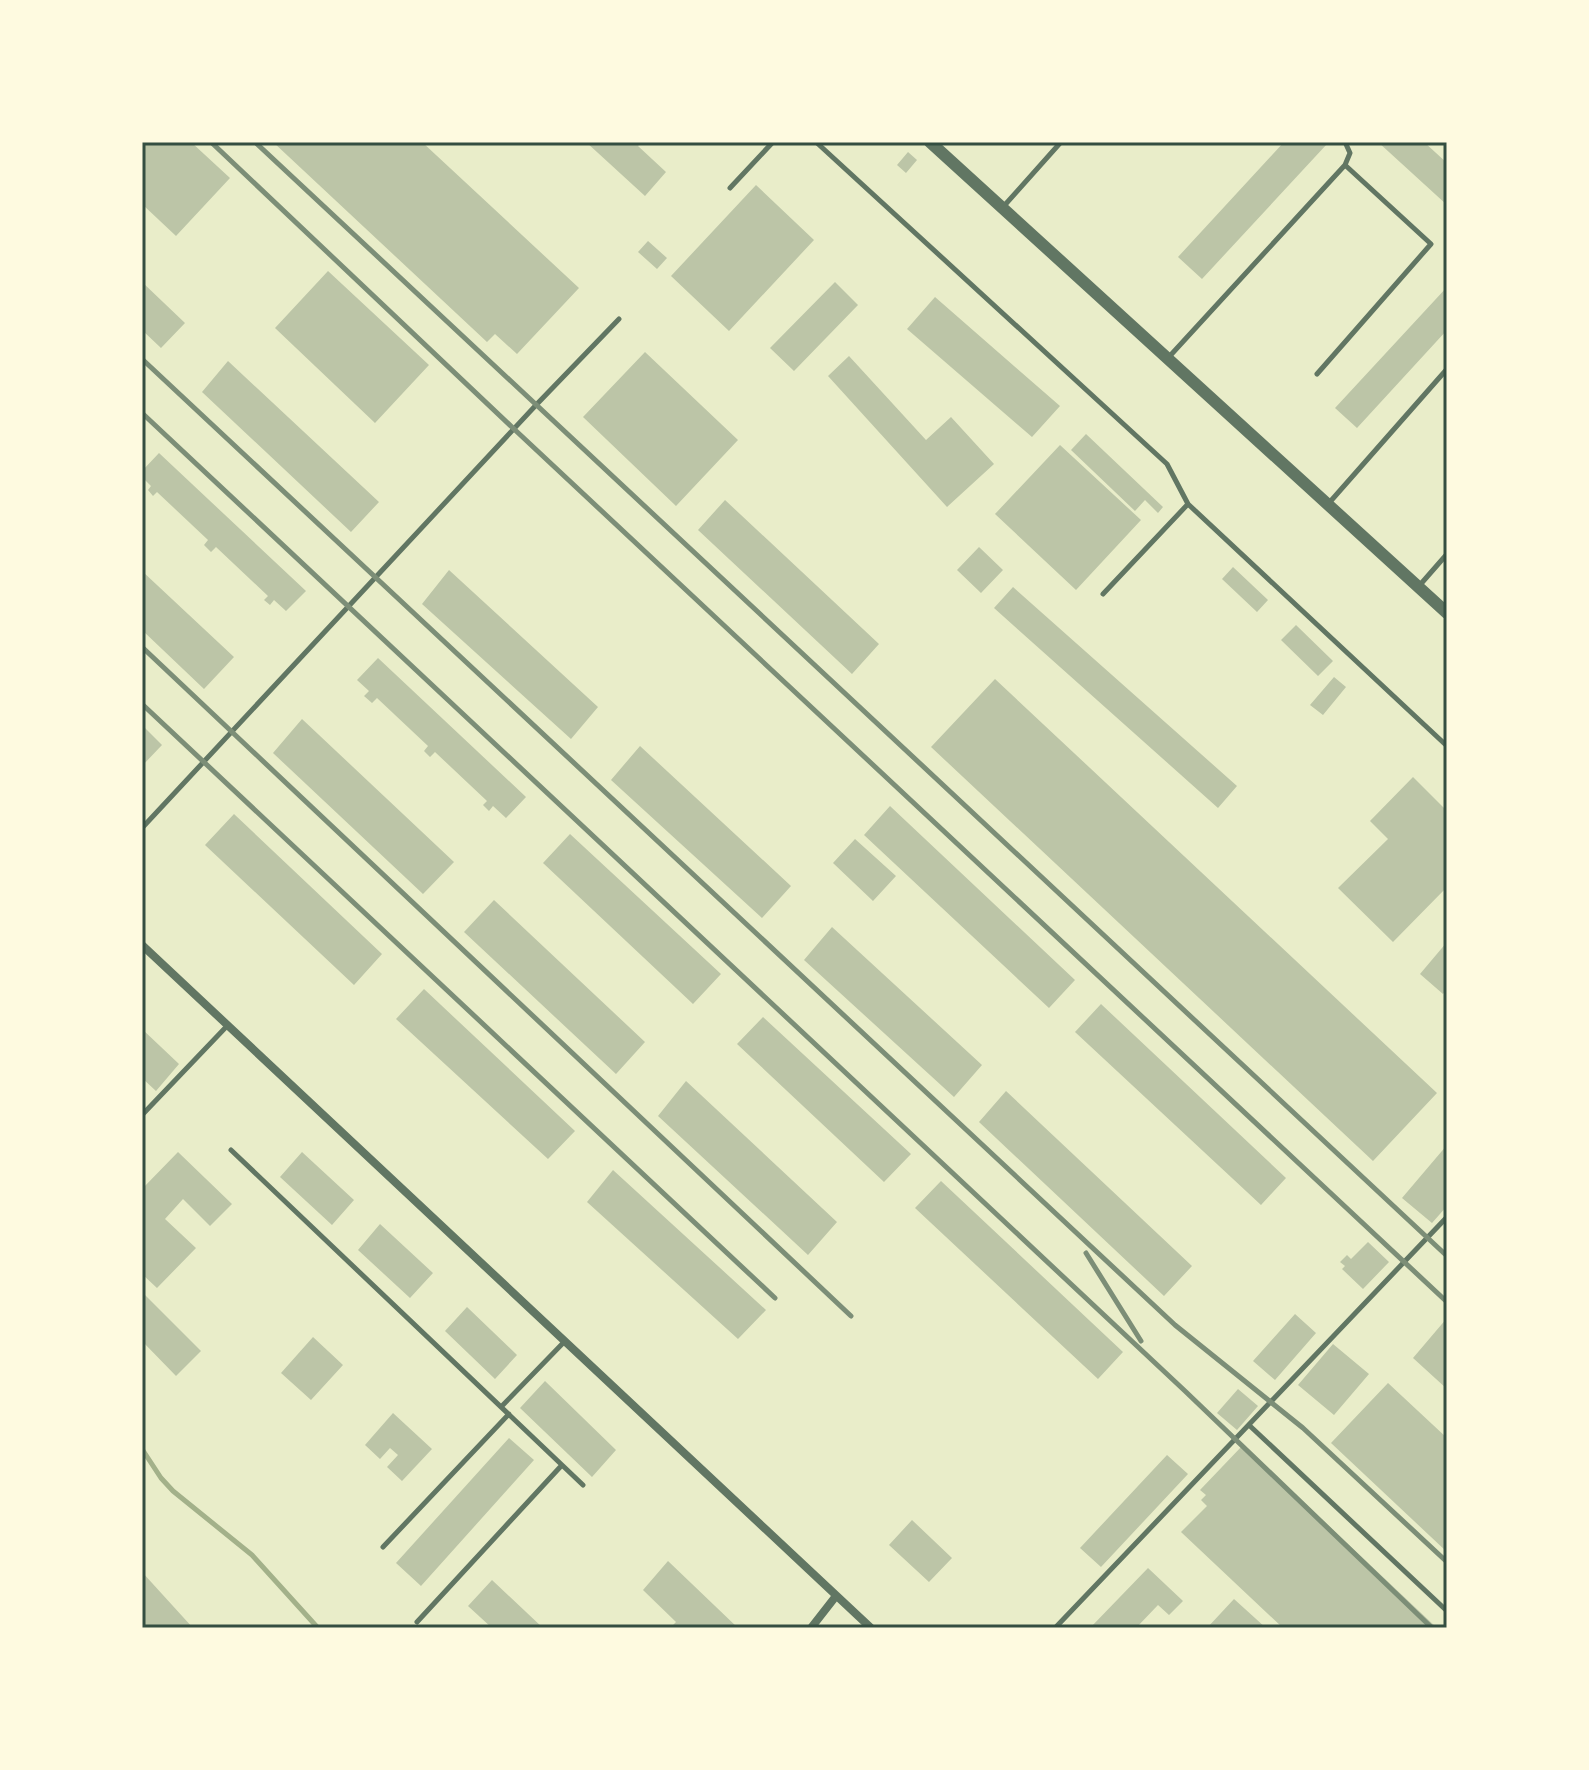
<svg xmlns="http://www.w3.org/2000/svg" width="1589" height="1770" font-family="'Open Sans',sans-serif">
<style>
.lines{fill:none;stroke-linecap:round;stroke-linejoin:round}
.stream{stroke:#a3b18a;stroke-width:5}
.building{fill:#bcc5a7}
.service{stroke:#617663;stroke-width:5}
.minor{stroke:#617663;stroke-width:8}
.tertiary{stroke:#617663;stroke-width:12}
.rail{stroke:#7c8e77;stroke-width:5}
.neatline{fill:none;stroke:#344e41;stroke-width:3}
</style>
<rect width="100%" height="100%" fill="#e9edc9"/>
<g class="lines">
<path class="stream" d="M142,1449L161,1478L173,1491L252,1555L318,1628"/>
</g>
<path class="building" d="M142,142H191L230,178L176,236L142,204Z
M273,142H422L579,288L517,354L495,334L487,342Z
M586,142H642L638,146L666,172L645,196Z
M1284,142L1327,144L1202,279L1178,257Z
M1378,142H1424L1447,163V205Z
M908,152L917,160L906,173L897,165Z
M756,185L814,240L729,331L671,276Z
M648,241L667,258L657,269L638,252Z
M328,271L429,365L375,423L275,328Z
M142,282L185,323L161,348L142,330Z
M835,282L858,305L794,371L770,348Z
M1447,287V330L1357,428L1335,408Z
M935,297L1060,406L1032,437L907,329Z
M645,352L738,440L676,506L583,417Z
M849,356L926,440L951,417L994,464L947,507L828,376Z
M228,361L379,502L351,532L202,392Z
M1086,434L1163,507L1158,513L1145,500L1135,511L1071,450Z
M1060,445L1141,520L1076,590L995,514Z
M159,453L306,591L286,611L274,600L270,605L264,600L268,596L216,547L211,552L204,545L208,540L157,492L153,496L148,490L151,486L142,477V471Z
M725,500L879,644L852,674L698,530Z
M979,547L1003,570L981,593L957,570Z
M1233,567L1268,600L1257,612L1222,579Z
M449,570L598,707L571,739L422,604Z
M142,571L234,657L204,689L142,630Z
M1013,587L1237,786L1218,808L994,608Z
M1296,625L1333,661L1318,676L1281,640Z
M378,658L526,797L506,818L493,806L489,811L483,805L487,801L435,752L430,757L424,751L428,746L377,698L372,703L364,696L369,691L357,680Z
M1334,677L1346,687L1323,715L1310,705Z
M995,679L1437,1093L1373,1161L931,747Z
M302,719L454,862L423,894L273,753Z
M142,725L162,745L142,766Z
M640,746L791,886L762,918L611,780Z
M1413,777L1447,811V887L1393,942L1338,888L1388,839L1370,821Z
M890,806L1075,980L1049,1008L864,835Z
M234,814L382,954L354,985L205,845Z
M570,834L721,974L693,1004L543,863Z
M855,839L896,876L873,901L833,863Z
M494,900L645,1042L616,1074L464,932Z
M832,927L982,1065L954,1097L804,960Z
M1447,942V989L1443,994L1420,974Z
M424,989L575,1131L548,1159L396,1019Z
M1101,1004L1286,1178L1261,1205L1075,1032Z
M763,1017L911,1154L884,1182L737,1044Z
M142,1029L179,1064L156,1091L142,1078Z
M686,1081L837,1222L808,1255L658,1116Z
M1006,1091L1192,1266L1164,1296L979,1122Z
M1447,1145V1206L1432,1223L1402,1198Z
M178,1152L232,1204L210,1226L183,1199L165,1219L196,1248L157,1288L142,1274V1189Z
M302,1152L354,1200L332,1225L280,1177Z
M613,1170L766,1310L738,1339L587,1202Z
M941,1181L1123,1352L1098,1379L915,1208Z
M380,1224L433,1273L410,1298L358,1250Z
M1368,1242L1389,1262L1363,1289L1342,1269L1345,1266L1340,1262L1347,1255L1351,1259Z
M142,1292L201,1351L176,1376L142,1341Z
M467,1307L517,1355L495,1379L445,1331Z
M1295,1314L1316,1333L1275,1380L1253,1361Z
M1447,1318V1389L1413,1358Z
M313,1337L343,1365L311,1400L281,1373Z
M1333,1344L1369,1374L1334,1415L1298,1385Z
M545,1381L616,1450L592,1477L520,1408Z
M1388,1383L1447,1438V1552L1331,1443Z
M1238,1389L1258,1406L1237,1430L1217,1413Z
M393,1413L432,1449L402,1481L387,1467L398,1455L390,1448L380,1459L365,1445Z
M509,1438L534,1460L421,1586L396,1563Z
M1243,1445L1437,1628H1283L1181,1532L1207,1506L1201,1500L1206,1495L1200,1490Z
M1167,1455L1188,1474L1101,1567L1080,1548Z
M912,1520L952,1558L929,1582L889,1545Z
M668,1561L738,1628H670L676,1622L643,1590Z
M1148,1568L1183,1601L1169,1615L1158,1605L1136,1628H1090Z
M142,1572L193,1628H142Z
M492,1580L543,1628H492L468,1606Z
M1234,1599L1266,1628H1207Z"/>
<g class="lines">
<path class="service" d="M816,142L1167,464L1188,504L1447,746
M1345,142L1350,153L1345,165
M730,188L773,142
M1003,207L1061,142
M1168,358L1345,165L1431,244L1317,374
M1329,503L1447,369
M1419,586L1447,554
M1103,594L1188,504
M142,828L537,404L619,319
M142,1115L227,1026
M231,1150L583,1485
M501,1407L565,1341
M1250,1426L1447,1611
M383,1547L509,1414
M417,1622L562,1465
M1055,1628L1447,1217"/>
<path class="minor" d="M142,945L871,1628
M811,1628L836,1596"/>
<path class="tertiary" d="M930,142L1447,613"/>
<path class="rail" d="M211,142L514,429L1447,1302
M255,142L1447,1256
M142,359L1175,1325L1303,1428L1447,1562
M142,413L1185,1391L1432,1628
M142,647L851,1316
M142,704L775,1298
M1086,1253L1141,1341"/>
</g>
<rect width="1589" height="1770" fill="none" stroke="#fefae0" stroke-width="288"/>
<rect x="144" y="144" width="1301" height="1482" class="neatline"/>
</svg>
